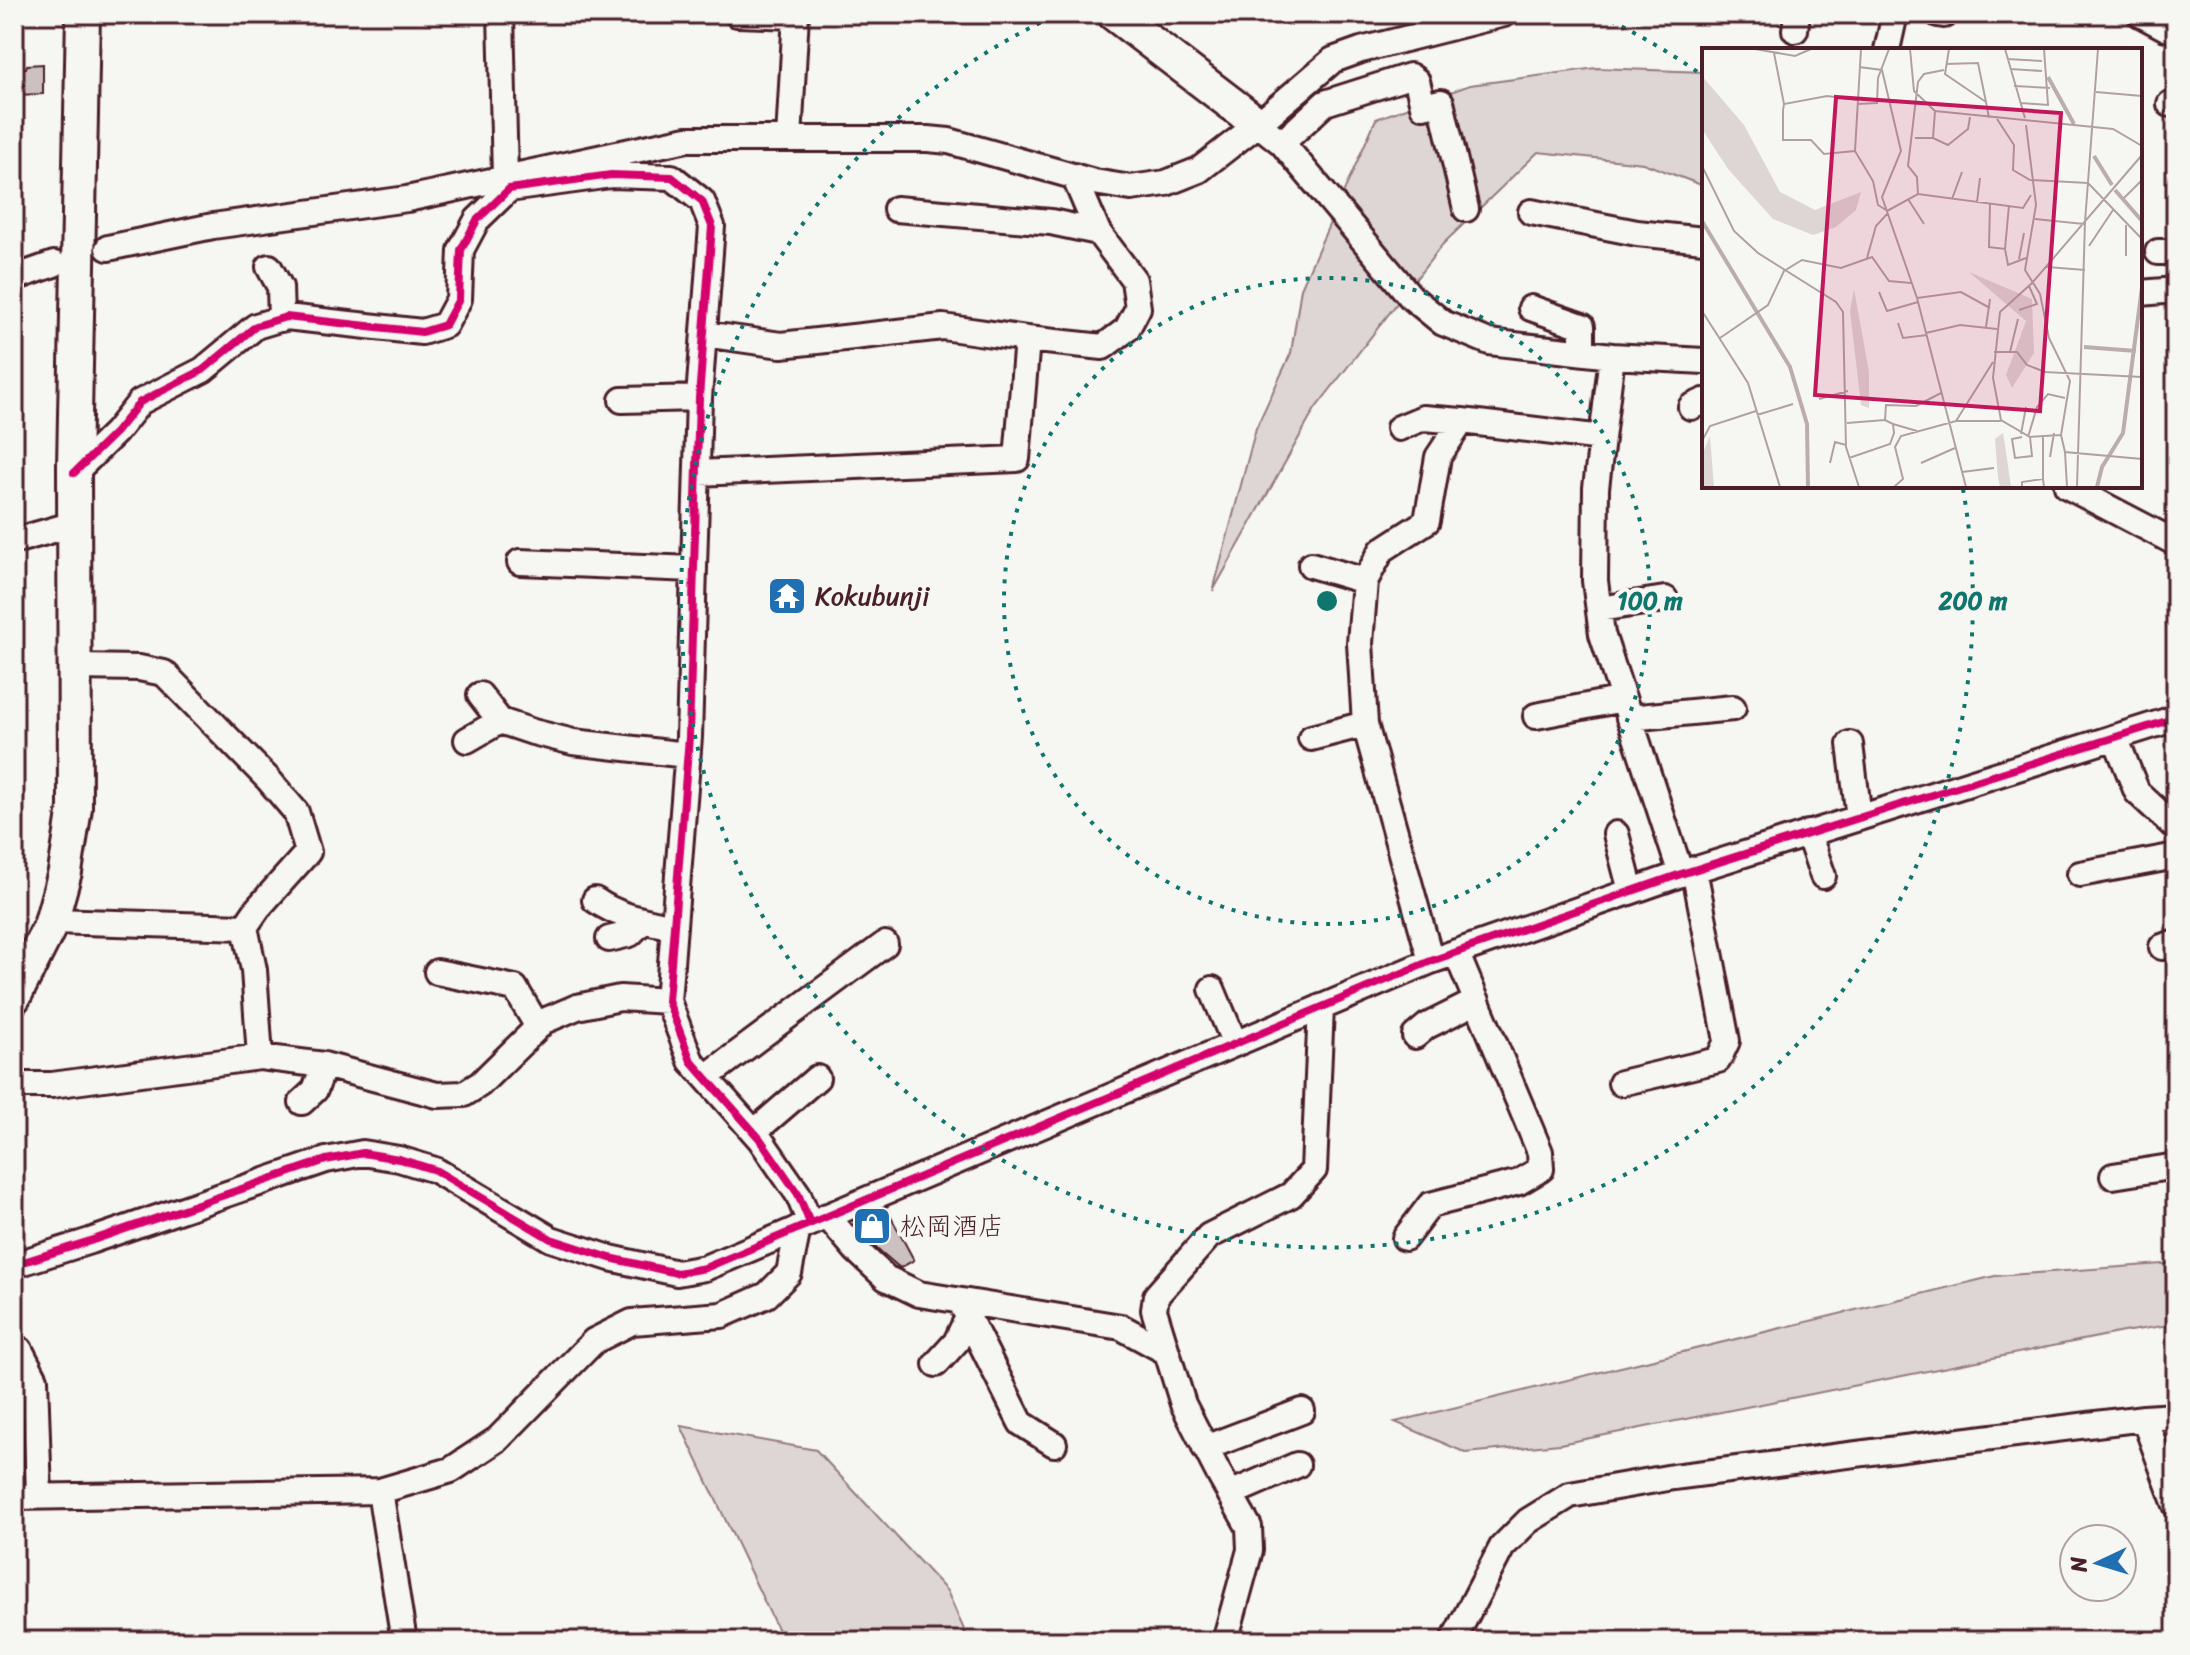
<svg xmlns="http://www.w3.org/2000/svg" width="2190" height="1655" font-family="Sriracha,'Klee One',sans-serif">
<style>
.green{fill:#ddd6d5;stroke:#947a80;stroke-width:2}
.building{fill:#ccc1c0;stroke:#4a1f2b;stroke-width:2}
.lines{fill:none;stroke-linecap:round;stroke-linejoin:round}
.street-casing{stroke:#4a1f2b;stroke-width:30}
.secondary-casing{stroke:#4a1f2b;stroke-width:38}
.street{stroke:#f6f6f2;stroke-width:24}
.secondary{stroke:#f6f6f2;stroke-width:32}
.cycleway-casing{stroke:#f6f6f2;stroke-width:13}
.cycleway{stroke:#d6006c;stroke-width:8}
.ring{fill:none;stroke:#0f766e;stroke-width:4;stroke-dasharray:4 8}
.labels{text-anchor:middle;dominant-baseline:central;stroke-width:8;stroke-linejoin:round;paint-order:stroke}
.poi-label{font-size:26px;fill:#4a1f2b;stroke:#f6f6f2;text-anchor:start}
.inset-river{fill:none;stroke:#bbadae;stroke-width:4}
.inset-road{fill:none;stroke:#b1a0a2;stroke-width:2}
.view{fill:#c2185b;fill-opacity:0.15;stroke:#c2185b;stroke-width:4}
.inset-edge{fill:none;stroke:#4a1f2b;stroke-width:4}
.centre{fill:#0f766e;stroke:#f6f6f2;stroke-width:4}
.ring-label{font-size:24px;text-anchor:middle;font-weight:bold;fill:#0f766e;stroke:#f6f6f2;stroke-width:8;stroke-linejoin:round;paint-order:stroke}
</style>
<rect width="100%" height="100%" fill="#f6f6f2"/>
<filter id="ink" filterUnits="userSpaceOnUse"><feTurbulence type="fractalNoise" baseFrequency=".0125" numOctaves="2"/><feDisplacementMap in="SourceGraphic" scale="16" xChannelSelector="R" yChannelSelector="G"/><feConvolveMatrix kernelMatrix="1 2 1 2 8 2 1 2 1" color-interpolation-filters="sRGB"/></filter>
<g filter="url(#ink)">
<path class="green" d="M1596,68L1704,72V186L1643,163L1538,152L1443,244L1315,409L1213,591L1256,428L1291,353L1301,288L1376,119L1470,85Z
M2176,1263V1324L2123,1332L1560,1444L1466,1453L1395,1422L1995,1276Z
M681,1426L816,1450L947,1591L969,1641H783Z"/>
<path class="building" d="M43,64V94L14,95V68H26L27,65Z
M886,1208L914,1260L900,1268L867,1240L854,1221Z"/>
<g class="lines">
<g class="street-casing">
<path id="street" d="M501,14L505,177L509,189
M737,14L796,16
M1938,14L1944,15
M2140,14L2166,28L2176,31
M1795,30L1797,14
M1887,50L1895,14
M2170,104H2176
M1258,124L1282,143L1411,297L1443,323L1489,342L1612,356L1704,361
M789,139L796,14
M1282,143L1325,103L1410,76L1417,81L1423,106L1441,102L1466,209
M896,209L1051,222L1098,232
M1531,212L1637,233L1704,240
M108,248L213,226L407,199L687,139H928L949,141L1094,182L1131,188L1166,183L1199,170L1258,124L1333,60L1361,50L1504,14
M2158,252H2176
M269,267L280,287L281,319
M14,278L54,264
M2140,293L2176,290
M1531,308L1582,326V352
M1027,339L1103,347L1127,329L1138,308L1134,280L1098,232L1074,176
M1612,356L1596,488L1595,581L1602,634L1681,874
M622,400L699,398
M1691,407L1704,401
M1399,428L1423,418L1462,421L1602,438
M74,473L116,432L140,402L203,370L256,326L286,317L422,332L445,325L459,299L461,250L477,220L509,189L611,175L672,177L702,201L712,226L699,398L689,737L668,1001L691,1061L760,1139L798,1194L810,1223
M697,473L1017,459L1027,339L943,327L781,345L704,334
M2067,486L2176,543
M14,541L74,524
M520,562L694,569
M1311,565L1365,581
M1599,609L1665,599
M75,667L139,668L164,673L268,779L296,812L308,852L258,908L245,927L254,970L260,1057
M480,695L500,721L533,732L573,742L687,755
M1536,716L1623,699
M1629,718L1733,708
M2115,737L2137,792L2176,828
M1311,738L1365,724
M467,740L500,721
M1850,744L1859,818
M1808,833L1823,876
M1616,834L1631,891
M2080,874L2176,856
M595,900C619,917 646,921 674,927
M51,921L245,927
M609,939L630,934L643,921
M2162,947L2176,942
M1431,961L1365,724L1360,643L1365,581L1382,550L1427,521L1438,457L1462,421
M437,972L515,988L538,1027
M1212,989L1235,1044
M1415,1036L1427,1026L1477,1001
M706,1077L885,944
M1621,1083L1718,1060L1727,1041L1694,869
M14,1085H52L260,1057L324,1065L437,1095L464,1094L480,1084L544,1021L577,1007L620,998L668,1001
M302,1102L315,1090L324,1065
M754,1132L817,1078
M2113,1176L2176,1166
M827,1216L856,1250L886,1278L919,1294L1121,1327L1165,1351
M1405,1238L1430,1205L1519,1182L1541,1169L1540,1152L1456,952
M14,1265L90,1241L326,1160L363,1153L399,1159L435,1170L551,1239L610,1258L677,1273L705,1268L1431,961L1681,874L2176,718
M960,1301L1021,1423L1054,1444
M14,1348L20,1350L35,1379L39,1496
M936,1364L956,1342L968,1317
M2144,1418L2176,1505
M1205,1448L1302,1411
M380,1491L404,1641
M1230,1494L1297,1465
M14,1497L380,1491L451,1470L498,1439L594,1341L632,1322L722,1315L767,1295L789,1273L798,1228
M1225,1641L1250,1550L1249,1527L1219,1474L1183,1404L1154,1310L1156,1296L1209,1236L1291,1195L1314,1170L1321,1007
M1453,1641L1502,1547L1528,1521L1570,1495L1673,1477L2144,1418L2176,1416"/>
</g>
<g class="secondary-casing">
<path id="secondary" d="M1114,14L1258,124
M14,997L50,926L65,872L75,808L74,466L83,14"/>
</g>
<use href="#street" class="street"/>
<use href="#secondary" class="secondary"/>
<g class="cycleway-casing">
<path id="cycleway" d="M74,473L116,432L140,402L203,370L256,326L286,317L422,332L445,325L459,299L461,250L477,220L509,189L611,175L672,177L702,201L712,226L699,398L689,737L668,1001L691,1061L760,1139L798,1194L810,1223
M14,1265L90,1241L326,1160L363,1153L399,1159L435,1170L551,1239L610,1258L677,1273L705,1268L1431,961L1681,874L2176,718"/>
</g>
<use href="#cycleway" class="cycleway"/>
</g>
</g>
<g class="ring">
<circle cx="1327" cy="601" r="323"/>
<path d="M1600 16A646 646 0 0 1 1702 75M1963 489A646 646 0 1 1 1054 16"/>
</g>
<defs>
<g id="temple-square" transform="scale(2)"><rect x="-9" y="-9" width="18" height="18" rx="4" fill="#1f6fb2" stroke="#f6f6f2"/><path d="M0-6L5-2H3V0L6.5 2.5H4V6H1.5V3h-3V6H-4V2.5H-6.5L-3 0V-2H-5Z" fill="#fff"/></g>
<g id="shop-square" transform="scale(2)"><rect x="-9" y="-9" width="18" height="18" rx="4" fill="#1f6fb2" stroke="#f6f6f2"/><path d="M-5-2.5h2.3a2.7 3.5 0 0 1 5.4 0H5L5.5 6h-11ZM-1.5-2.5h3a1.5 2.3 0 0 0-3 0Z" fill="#fff"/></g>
</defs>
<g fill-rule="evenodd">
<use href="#temple-square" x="787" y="596"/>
<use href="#shop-square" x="872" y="1226"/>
</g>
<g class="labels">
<g class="poi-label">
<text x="815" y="596">Kokubunji</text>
<text x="900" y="1226">松岡酒店</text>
</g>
</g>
<g transform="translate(1702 48)">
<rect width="440" height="440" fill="#f6f6f2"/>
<path d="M0,28L42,77L78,144L113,162L159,144L154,162L134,179L111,187L71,171L26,121L0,81ZM267,224L330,251L332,305L310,340L304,327L324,273ZM152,241L167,324V360L159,357L148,263ZM301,385L304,404L309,439H298L296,429L293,391ZM8,388L12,439H0V407Z" fill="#ddd6d5"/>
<path class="inset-river" d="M346,29L372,76M392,108L410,137M413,142L440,173M0,173L88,319L105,376L106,439M382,299L434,303M395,439L400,419L421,385L440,239"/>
<path class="inset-road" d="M53,1L93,8L109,1M159,1L153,103L171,133L176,157L184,162M208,1L212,43L233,63L411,81L440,98M247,1L243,26L284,54L287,70M303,1L323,70M72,5L82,56M305,11L340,13M244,16L276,15L284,54M157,19L180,22L199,103L180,149L215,250L264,439M308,21L340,23M312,38L348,40M394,44L440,48M319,55L346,57L342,1M155,56L175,55L176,30L187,1M295,71L312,97L311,122L328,132L386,135L440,191M324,77L334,157L323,222L338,246L347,290L368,333L359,387L363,404L440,411M213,90H231L246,97L266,81L268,69M231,90L233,63M153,103L122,106L109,92H81V62L82,56L125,48L155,52M0,118L32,183L56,205L134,254L141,264L144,399L157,439M216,146L215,129L206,118L216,34L222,26L242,22M422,150L440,132M206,151L222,176M250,151L260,124M275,154L278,130M288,155L287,199L303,201L307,157M185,163L216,146L321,160L329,147M333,171L382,176M424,177V208M387,198L411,162M303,201L306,217L324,210M165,210L174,178L185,166M317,211L322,185M345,219L383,222M177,244L185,263L216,254M215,250L259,244L288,260M317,262L335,256L327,238M0,263L46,335L78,439M196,275L201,290L225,287M284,279L288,251M224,285L258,277L295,281M18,290L66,257L82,223L100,212L139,220L170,209L187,233L209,235M292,304H315L325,317L343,324L440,329M308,304L316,271M117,351L146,343M55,367L91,356M183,372L184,357L214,358L239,345M254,373L291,314M145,375L183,372L191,376L192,385L188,396L147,410M191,376L215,383M319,386L324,359M359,387L328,389L299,372L291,330L298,264L330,235L440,107M320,389L310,391L313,410L330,408L328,389M326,389L335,359L346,346L363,350M0,393L8,378L54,363M363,404L365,439M348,409L352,385M128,415L133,394L144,397M219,415L253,400M260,424L292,420M341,431V387M192,439L201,431L193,399L199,388L254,373H299M320,439V434L341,431L342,439M375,439L383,174L396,1"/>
<path class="view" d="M134,49L359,65L338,363L113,347Z"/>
<rect width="440" height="440" class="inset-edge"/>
</g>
<circle cx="1327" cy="601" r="12" class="centre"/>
<g class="ring-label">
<text x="1650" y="609">100 m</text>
<text x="1973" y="609">200 m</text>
</g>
<rect width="2190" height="1655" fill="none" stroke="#f6f6f2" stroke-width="48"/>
<rect x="24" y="24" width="2142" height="1607" fill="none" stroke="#4a1f2b" stroke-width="3" filter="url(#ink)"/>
<g transform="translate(2098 1563) rotate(266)"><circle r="38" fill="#f6f6f2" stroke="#b1a0a2" stroke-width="2"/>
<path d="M0-6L14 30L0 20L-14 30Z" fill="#1f6fb2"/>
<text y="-12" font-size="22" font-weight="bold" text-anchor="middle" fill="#4a1f2b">N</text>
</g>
</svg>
